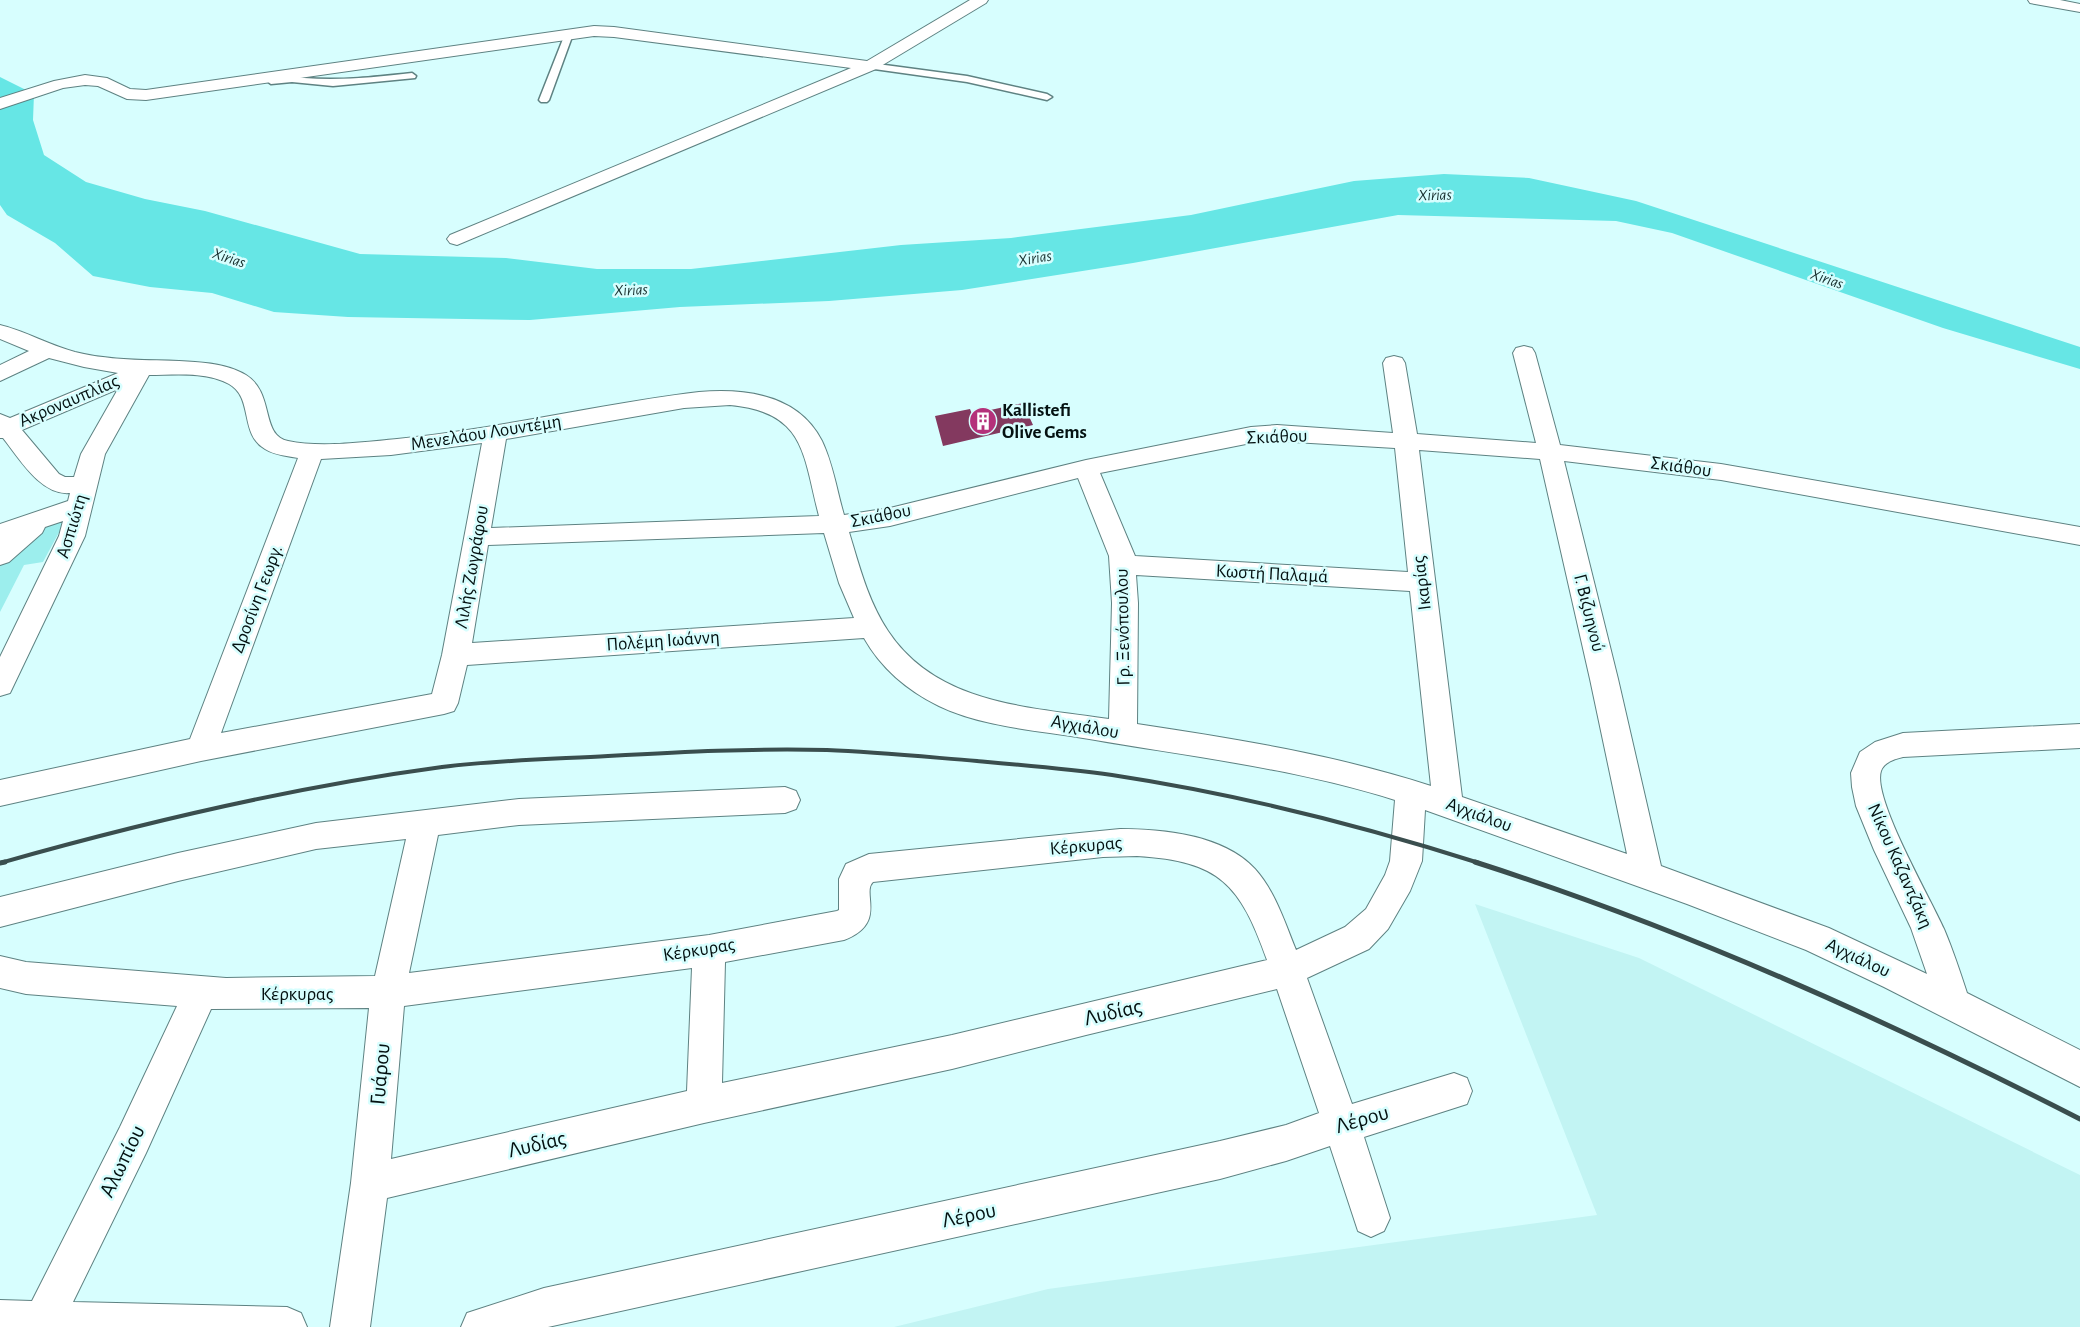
<svg xmlns="http://www.w3.org/2000/svg" width="2080" height="1327" font-family="'Alegreya Sans',sans-serif">
<style>
.built{fill:#c2f4f3}
.green{fill:#9ceeed}
.water{fill:#66e6e5}
.building{fill:#83395f}
.lines{fill:none;stroke-linecap:round;stroke-linejoin:round}
.lane-casing{stroke:#5e8282;stroke-width:3}
.street-casing{stroke:#5e8282;stroke-width:2}
.lane{fill:#fff;fill-rule:evenodd}
.street{fill:#fff;fill-rule:evenodd}
.rail-far1{stroke:#3a4e4e;stroke-width:4}
.rail{stroke:#3a4e4e;stroke-width:5}
.labels{text-anchor:middle;dominant-baseline:central;stroke-width:5;stroke-linejoin:round;paint-order:stroke}
.far-water-label{font-size:16px;font-style:italic;fill:#19302f;stroke:#d7fefe}
.street-label{font-size:19px;fill:#041111;stroke:#d7fefe}
.poi-label{font-size:19px;font-weight:bold;fill:#041111;stroke:#d7fefe;text-anchor:start}
.near-street-label{font-size:22px;fill:#041111;stroke:#d7fefe}
</style>
<rect width="100%" height="100%" fill="#d7fefe"/>
<path class="built" d="M1475,904L1639,958L2080,1175V1327H894L1048,1289L1597,1215Z"/>
<path class="green" d="M59,521L63,525L43,562L24,565L0,612V542Z"/>
<path class="water" d="M0,77L34,94L33,120L44,155L86,182L145,199L205,211L360,254L506,258L597,269H691L901,245L1011,238L1191,215L1354,181L1444,174L1529,178L1636,201L2080,347V369L1943,328L1672,233L1616,221L1398,215L1133,263L962,290L829,301L680,307L530,320L348,317L274,312L212,293L150,287L93,276L55,243L7,215L0,205Z"/>
<path class="building" d="M1023,403L1033,425L943,446L935,416L970,409L972,414Z"/>
<g class="lines">
<g class="lane-casing">
<path id="lane" d="M569,31L573,34L549,100L547,102H541L539,100L565,34Z
M870,63L967,76L1047,94L1052,97L1047,100L967,82L867,68V64Z
M412,73L416,76L415,78L333,86L292,82L271,84L267,81C275,74 293,76 304,78C340,81 376,77 412,73Z"/>
</g>
<g class="street-casing">
<path id="street" d="M970,0H988L986,3L876,69L457,245L450,243L447,239L450,235L851,68L614,37L594,36L146,100L127,99L98,86L85,85L63,88L0,109V98L54,81L85,75L107,78L130,89L146,90L594,26L614,27L867,61Z
M2028,0H2060L2080,4V12L2035,4L2030,3Z
M0,325C25,331 49,345 75,352C116,362 153,359 195,362C211,363 231,366 246,375C275,393 260,435 288,441C320,448 365,442 397,439C499,429 598,404 699,392C746,388 799,395 822,441C833,464 837,491 844,515L890,508L1086,460L1251,427L1277,425L1393,433L1383,363L1386,358L1394,356L1402,358L1405,363L1417,434L1536,443L1513,353L1516,348L1524,346L1532,348L1535,353L1560,445L1721,464L2080,527V545L1721,480L1564,461L1618,679L1661,866L1829,928L1927,974L1911,928L1874,850L1856,806L1852,787L1851,773L1860,752L1875,742L1903,733L2080,724V748L1903,757C1895,759 1884,762 1881,771C1872,798 1931,899 1944,929C1953,950 1960,972 1967,993L2080,1050V1087L1884,987L1806,950L1687,904L1425,810L1422,861L1410,891L1388,929L1369,949L1307,978L1352,1104L1454,1073L1467,1078L1472,1091L1467,1104L1364,1137L1390,1218L1384,1231L1371,1237L1358,1231L1330,1146L1286,1161L1220,1179L548,1327H461L467,1313L544,1288L1220,1141L1286,1125L1319,1113L1277,989L1086,1035L952,1069L704,1123L387,1198L370,1327H330L351,1183L369,1008L211,1009L146,1153L73,1302L287,1307L301,1313L307,1327H0V1300L32,1301L120,1127L177,1006L26,994L0,988V956L26,962L226,978L375,976L406,839L316,849L178,881L0,927V897L178,853L316,823L519,799L785,787L796,791L800,800L796,809L785,813L519,825L438,835L409,973L709,935L837,911L839,910V879L846,864L869,854L1120,829C1163,829 1224,835 1255,869C1275,891 1285,923 1296,950L1345,927L1366,909L1385,875L1390,861L1395,800C1294,768 1187,756 1083,738C1035,730 983,727 939,706C908,691 881,668 864,638L467,665L458,703L454,711L444,714L201,761L0,806V780L190,739L298,458C287,456 274,455 265,449C239,434 254,398 229,384C206,371 174,375 149,375L105,454L85,536L10,693L0,696V657L59,536L63,521L45,527L42,533L9,562L0,565V524L68,501L70,493C41,496 19,458 3,438H0V414L10,418L118,373L84,367L49,358L0,381V365L29,351L0,339ZM118,389L81,454L74,477H65L59,474L22,430ZM730,405C806,412 803,455 819,516L491,528L506,439L684,408ZM1277,441L1395,448L1408,572L1135,556L1100,473L1251,443ZM482,443L442,655L432,694L221,733L321,459L391,455ZM1419,450L1540,459L1590,679L1627,854L1462,797ZM1078,478L1109,556L1112,603L1109,719C1029,707 937,705 888,631C868,601 859,565 849,532L890,526ZM824,533L839,583L854,618L472,643L488,545ZM1136,575L1410,591L1431,786C1336,755 1237,739 1137,724L1138,603ZM1137,856C1220,861 1240,884 1267,960L952,1035L722,1083L725,962L844,940C888,923 861,893 873,882L1103,857ZM692,968L687,1091L391,1159L404,1006Z"/>
</g>
<use href="#lane" class="lane"/>
<use href="#street" class="street"/>
<path class="rail-far1" d="M0,863C145,822 293,787 442,767C497,760 553,759 608,756C681,752 754,748 827,750C877,752 927,757 977,761C1022,765 1068,769 1112,775C1237,794 1360,825 1479,863"/>
<path class="rail" d="M1475,862C1685,929 1884,1019 2080,1119
M0,863L5,862"/>
</g>
<defs>
<g id="building-disc" transform="scale(1.4375)"><circle r="9.5" fill="#b4317a" stroke="#d7fefe"/><path d="M-4-6H4V6H1V3H-1V6H-4ZM-2.5-4.3h1.7v1.8h-1.7ZM.8-4.3h1.7v1.8H.8ZM-2.5-1h1.7V.8h-1.7ZM.8-1h1.7V.8H.8Z" fill="#fff"/></g>
</defs>
<g fill-rule="evenodd">
<use href="#building-disc" x="983" y="421"/>
</g>
<g class="labels">
<g class="far-water-label">
<text transform="translate(1435 195) rotate(-1)">Xirias</text>
<text transform="translate(229 258) rotate(18)">Xirias</text>
<text transform="translate(1035 258) rotate(-9)">Xirias</text>
<text transform="translate(1827 279) rotate(19)">Xirias</text>
<text transform="translate(631 290) rotate(-2)">Xirias</text>
</g>
<g class="street-label">
<text transform="translate(69 401) rotate(-23)">Ακροναυπλίας</text>
<text transform="translate(486 433) rotate(-9)">Μενελάου Λουντέμη</text>
<text transform="translate(1277 437) rotate(-2)">Σκιάθου</text>
<text transform="translate(1681 467) rotate(8)">Σκιάθου</text>
<text transform="translate(881 516) rotate(-11)">Σκιάθου</text>
<text transform="translate(72 526) rotate(-73)">Ασπιώτη</text>
<text transform="translate(472 567) rotate(-80)">Λιλής Ζωγράφου</text>
<text transform="translate(1272 574) rotate(3)">Κωστή Παλαμά</text>
<text transform="translate(1422 583) rotate(-97)">Ικαρίας</text>
<text transform="translate(257 599) rotate(-69)">Δροσίνη Γεωργ.</text>
<text transform="translate(1589 613) rotate(76)">Γ. Βιζυηνού</text>
<text transform="translate(1123 627) rotate(-91)">Γρ. Ξενόπουλου</text>
<text transform="translate(663 641) rotate(-4)">Πολέμη Ιωάννη</text>
<text transform="translate(1085 727) rotate(10)">Αγχιάλου</text>
<text transform="translate(1479 815) rotate(20)">Αγχιάλου</text>
<text transform="translate(1086 846) rotate(-5)">Κέρκυρας</text>
<text transform="translate(1900 866) rotate(66)">Νίκου Καζαντζάκη</text>
<text transform="translate(699 950) rotate(-9)">Κέρκυρας</text>
<text transform="translate(1858 958) rotate(25)">Αγχιάλου</text>
<text x="297" y="994">Κέρκυρας</text>
</g>
<g class="poi-label">
<text x="1002" y="410">Kallistefi<tspan x="1002" dy="22">Olive Gems</tspan></text>
</g>
<g class="near-street-label">
<text transform="translate(1113 1012) rotate(-13)">Λυδίας</text>
<text transform="translate(380 1074) rotate(-85)">Γυάρου</text>
<text transform="translate(1362 1119) rotate(-16)">Λέρου</text>
<text transform="translate(537 1144) rotate(-13)">Λυδίας</text>
<text transform="translate(122 1161) rotate(-64)">Αλωπίου</text>
<text transform="translate(969 1215) rotate(-12)">Λέρου</text>
</g>
</g>
</svg>
